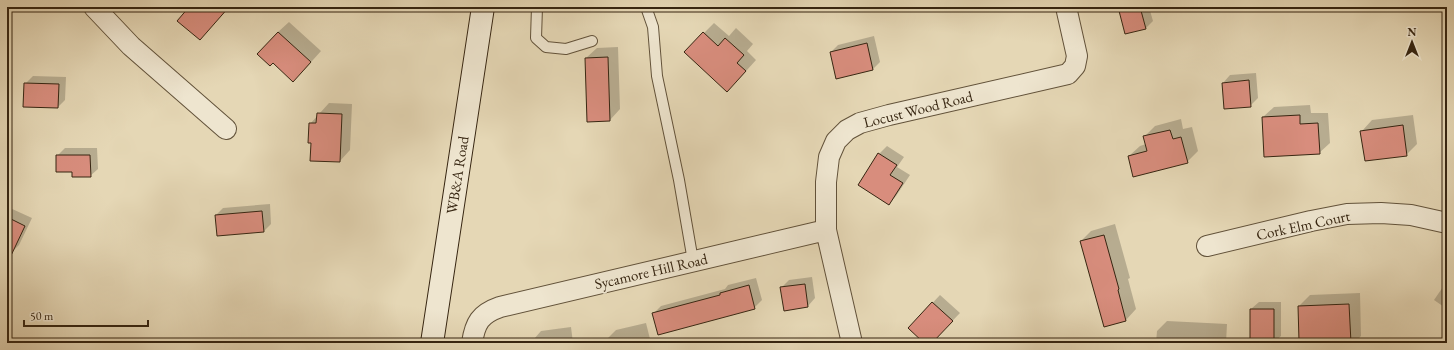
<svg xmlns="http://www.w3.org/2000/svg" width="1454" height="350" font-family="'EB Garamond',serif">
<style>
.shadow{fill:#0003}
.building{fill:#d88d7d;stroke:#362511}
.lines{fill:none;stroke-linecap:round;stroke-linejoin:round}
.lane-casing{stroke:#62523a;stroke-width:12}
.street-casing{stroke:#62523a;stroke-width:22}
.secondary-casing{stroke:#362511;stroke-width:24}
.lane{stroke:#eee5cf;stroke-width:10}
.street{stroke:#eee5cf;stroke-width:20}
.secondary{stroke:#eee5cf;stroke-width:22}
.labels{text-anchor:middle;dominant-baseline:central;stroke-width:4;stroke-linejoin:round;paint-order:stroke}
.street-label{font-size:15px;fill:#362511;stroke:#eee5cf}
</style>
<rect width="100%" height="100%" fill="#e5d7b5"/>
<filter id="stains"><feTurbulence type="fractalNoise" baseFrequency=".005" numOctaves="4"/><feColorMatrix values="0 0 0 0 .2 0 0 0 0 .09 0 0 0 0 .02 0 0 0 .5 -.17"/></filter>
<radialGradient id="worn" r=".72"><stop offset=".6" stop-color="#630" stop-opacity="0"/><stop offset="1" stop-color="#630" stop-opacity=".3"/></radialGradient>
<path class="shadow" d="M1119,7H1149L1153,21L1145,29Z
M289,22L321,51L304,70L278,32Z
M714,23L729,36L736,28L753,44L747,51L756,60L738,80L704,33Z
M874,36L880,62L873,69L831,52L838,45Z
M618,47L620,109L610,120L586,58L597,48Z
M1256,73L1258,98L1250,106L1225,108L1223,83L1230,75Z
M33,76L66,77L65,100L58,107L25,84Z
M329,103L352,104L350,150L340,161L310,124Z
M1310,105L1311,113H1328L1330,143L1319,153L1263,117L1274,107Z
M1413,115L1417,144L1406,155L1362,131L1372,120Z
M1181,119L1183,129L1192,127L1198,151L1187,162L1129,156L1140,146L1146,144L1144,137L1155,126Z
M887,146L904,157L897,167L910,175L896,196L889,204L859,185L879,154Z
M65,148H97L98,169L90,176L73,170L57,156Z
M270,204L271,224L264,231L218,235L216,215L223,208Z
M10,208L32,218L19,245L11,253L7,251V211Z
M1115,224L1130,278L1128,279L1136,309L1126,320L1104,326L1081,241L1091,231Z
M812,277L815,298L808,306L785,309L781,288L789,280Z
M756,278L762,300L754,308L654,313L661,306L725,289L728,285Z
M1447,281V319L1442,316L1447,309L1434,300Z
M1360,293L1361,336L1354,343H1333V340H1300L1299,306L1310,295Z
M940,295L960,313L931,343H926L909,328Z
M1259,302H1281V336L1273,343L1251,309Z
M1167,321L1227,324L1226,343H1156L1157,331Z
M646,323L651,343H609L608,338L616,330Z
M571,327L573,343H534V339L541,331Z"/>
<path class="building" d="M189,7H229L200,40L177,21Z
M1118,7H1140L1146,29L1125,34Z
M278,32L311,62L293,82L273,63L270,66L257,54Z
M703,32L718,46L725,38L744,55L737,63L746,71L727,92L684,52Z
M867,43L873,70L836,79L830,52Z
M608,57L610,121L587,122L585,58Z
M1249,80L1251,107L1224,109L1222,83Z
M24,83L59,84L58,108L23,107Z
M317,113L342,114L340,162L310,161L311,143H308L309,123H316Z
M1300,115V124L1318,123L1320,154L1264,157L1262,117Z
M1403,125L1407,156L1365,161L1360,131Z
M1170,130L1173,139L1181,137L1188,163L1133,177L1128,156L1147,151L1143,136Z
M878,153L897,165L890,175L903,183L889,205L858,185Z
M56,155H90L91,177H72V172H56Z
M262,211L264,232L217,236L215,215Z
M7,217L25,226L7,264Z
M1104,235L1119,289L1118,290L1126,321L1104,327L1080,241Z
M805,284L808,307L784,311L780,287Z
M749,285L755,309L658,335L652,313L720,295V293Z
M932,302L953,321L932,343H924L908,328Z
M1349,304L1351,343H1332V341H1299L1298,306Z
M1250,309H1274V343H1250Z"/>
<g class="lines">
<g class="lane-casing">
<path id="lane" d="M537,7L536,38L546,47L566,49L592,41
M646,7L653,27L657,76L679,180L693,261"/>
</g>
<g class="street-casing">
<path id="street" d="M94,7L131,46L226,129
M1207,246L1311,221L1347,214L1381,213L1411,215L1447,223
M472,343C475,323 480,314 500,307L826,230
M852,343L826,230V182L829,157L836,141L847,130L860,123L889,115L1068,74L1075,66L1077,56L1066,7"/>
</g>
<g class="secondary-casing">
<path id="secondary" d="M432,343L483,7"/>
</g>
<use href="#lane" class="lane"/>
<use href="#street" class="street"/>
<use href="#secondary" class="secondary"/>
</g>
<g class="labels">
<g class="street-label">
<text transform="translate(918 109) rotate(-14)">Locust Wood Road</text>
<text transform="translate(457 175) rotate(-81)">WB&amp;A Road</text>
<text transform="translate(1303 225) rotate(-12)">Cork Elm Court</text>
<text transform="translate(651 271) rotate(-13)">Sycamore Hill Road</text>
</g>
</g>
<rect width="1454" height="350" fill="none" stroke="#e5d7b5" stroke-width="24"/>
<rect x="8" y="8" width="1438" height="334" fill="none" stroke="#362511" stroke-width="2"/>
<rect x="12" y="12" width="1430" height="326" fill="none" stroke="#362511"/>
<g transform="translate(1412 42)" stroke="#eee5cf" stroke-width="3" paint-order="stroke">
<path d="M0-3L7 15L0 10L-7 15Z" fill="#362511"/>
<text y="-6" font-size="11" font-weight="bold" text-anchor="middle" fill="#362511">N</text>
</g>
<path d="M24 320v6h124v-6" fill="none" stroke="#362511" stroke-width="2"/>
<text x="30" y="320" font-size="12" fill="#362511" stroke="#eee5cf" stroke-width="3" paint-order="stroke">50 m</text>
<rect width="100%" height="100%" filter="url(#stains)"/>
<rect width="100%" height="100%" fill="url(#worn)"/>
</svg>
